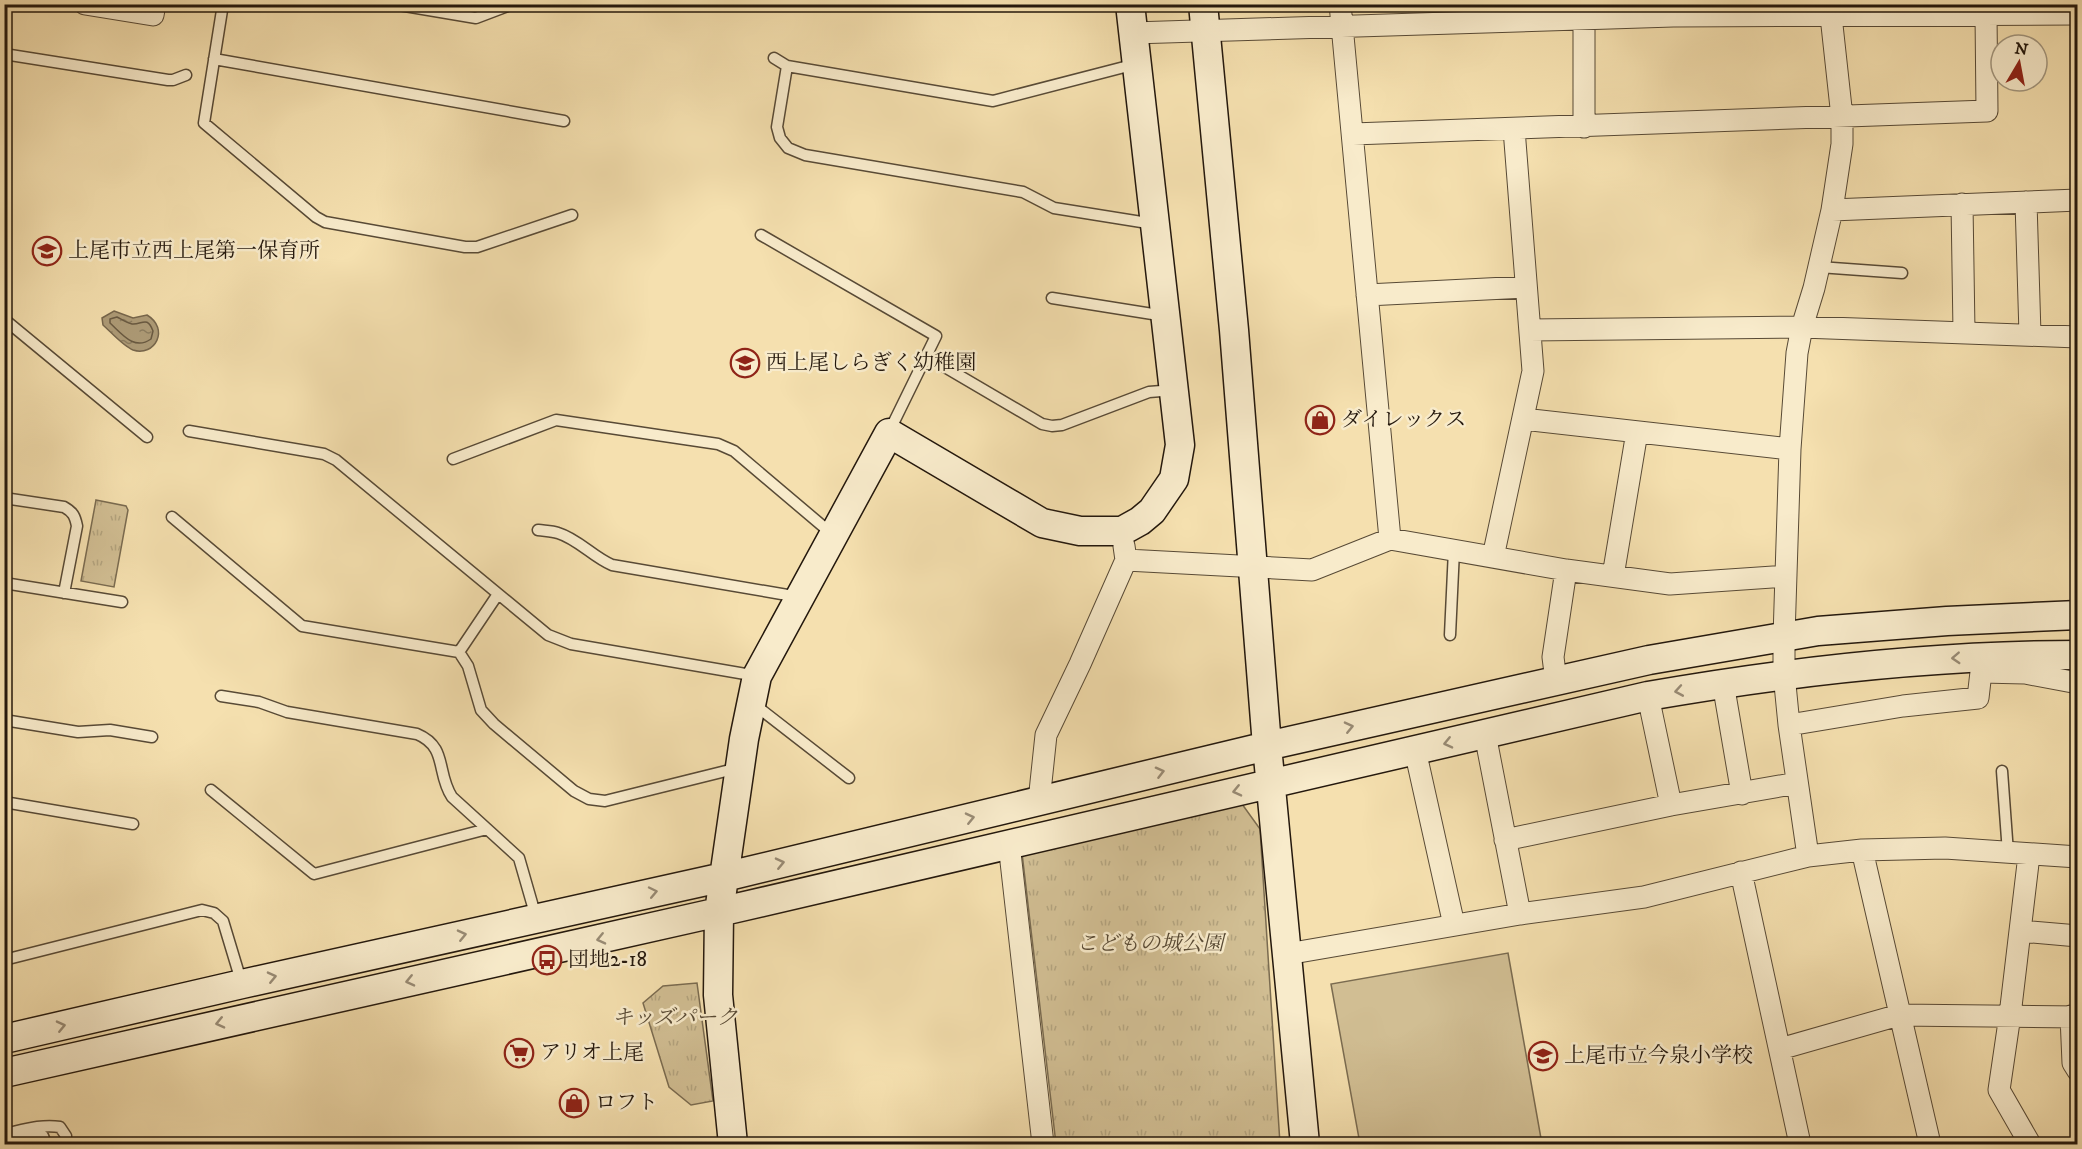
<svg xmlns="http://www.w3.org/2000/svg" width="2082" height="1149" font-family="'IM FELL DW Pica','Noto Serif JP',serif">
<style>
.grass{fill:#d1be93;stroke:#7a6b50;stroke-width:1.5}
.park{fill:url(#park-tufts);stroke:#7a6b50;stroke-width:1.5}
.water{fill:url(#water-ripples);stroke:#77674d;stroke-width:1.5}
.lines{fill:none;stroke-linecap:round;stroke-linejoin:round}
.shore{stroke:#695a42;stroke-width:1.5}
.lane-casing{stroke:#584a36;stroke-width:13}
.street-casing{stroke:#584a36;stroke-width:23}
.secondary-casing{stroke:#24180d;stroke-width:31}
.lane{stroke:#f8ebcb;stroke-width:10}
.street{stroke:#f8ebcb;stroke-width:21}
.secondary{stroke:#f8ebcb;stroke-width:28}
.oneway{stroke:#998c76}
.labels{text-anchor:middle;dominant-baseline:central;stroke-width:5;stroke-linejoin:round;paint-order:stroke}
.poi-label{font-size:21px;fill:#24180d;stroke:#f8ebcb;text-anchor:start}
.park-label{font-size:21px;font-style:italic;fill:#584a35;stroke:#f8ebcb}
</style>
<defs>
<pattern id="park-tufts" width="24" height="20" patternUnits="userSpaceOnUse" patternTransform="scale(1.5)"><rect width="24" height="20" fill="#d1be93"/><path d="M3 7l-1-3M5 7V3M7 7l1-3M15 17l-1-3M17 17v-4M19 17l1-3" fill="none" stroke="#b3a37e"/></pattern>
<pattern id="water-ripples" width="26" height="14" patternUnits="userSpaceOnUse" patternTransform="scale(1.5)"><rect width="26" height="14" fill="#ae9c78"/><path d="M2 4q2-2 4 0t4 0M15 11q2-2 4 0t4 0" fill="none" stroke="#8d7e61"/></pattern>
</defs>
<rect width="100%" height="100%" fill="#f5e0af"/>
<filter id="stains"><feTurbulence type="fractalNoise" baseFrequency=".00333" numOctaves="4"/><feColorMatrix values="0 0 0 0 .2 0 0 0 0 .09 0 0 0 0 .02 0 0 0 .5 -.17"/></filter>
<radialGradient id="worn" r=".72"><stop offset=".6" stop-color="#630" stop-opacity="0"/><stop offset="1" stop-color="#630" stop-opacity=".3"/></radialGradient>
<path class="grass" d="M1508,953L1542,1144H1360L1331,984Z"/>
<path class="park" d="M96,500L126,506L128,510L114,587L81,581Z
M1242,804L1260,829L1280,1144H1056L1022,853Z
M697,983L713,1101L691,1105L669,1087L643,1003L663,986Z"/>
<path class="water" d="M114,311L133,318L147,315C170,329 155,357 133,350C123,346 111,332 103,325L102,318Z"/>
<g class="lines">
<path class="shore" d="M117,317C121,319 127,323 132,324C142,325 147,315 153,331L151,339C134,351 122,334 110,323V319Z"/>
<g class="lane-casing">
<path id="lane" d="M223,4L204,123L316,217L325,222L465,247H477L572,215
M393,4L476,18L513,4
M4,54L168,80H173L186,75
M774,58L787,66L777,127L780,138L788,148L805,155L1023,192L1054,208L1154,224
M214,59L564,121
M787,66L993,101L1136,64
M761,235L936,336L889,432
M1819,267L1902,273
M1052,298L1165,316
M4,319L147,437
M926,356L1042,424L1052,426L1062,425L1149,392L1174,390
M189,431L324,454L336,460L548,635L571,644L757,676
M453,459L556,420L718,444L734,451L832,534
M4,498L64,507C73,512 75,516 77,526L64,593
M172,517L302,626L459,652
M538,530C545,531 552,531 558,533C578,539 593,557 612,565L799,597
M4,583L122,602
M498,594L459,652L468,666L481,710L494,724L574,791L589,799L605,801L738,768
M1450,635L1454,550
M221,696L259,702L287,712L417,734C448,747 436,773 452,797L519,858L536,917
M755,705L849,778
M4,720L78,732L110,730L152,737
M2002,771L2008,853
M211,790L314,874L487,829
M4,802L133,824
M4,960L202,910L214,913L223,921L242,984
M4,1134C23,1130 41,1124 60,1127L66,1136
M4,1142L37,1134L43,1136L45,1141"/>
</g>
<g class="street-casing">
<path id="street" d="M85,4L153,15L155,4
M1340,4L1390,539
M1584,19V127
M1133,33L1673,16L2078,14
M1353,134L1987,111L1986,14
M2026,202L2030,334
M1962,204L1964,331
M1832,210L2078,200
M1367,295L1526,287
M1530,330L1802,327L2078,337
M1523,419L1790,449
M1493,557L1533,371L1514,129
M1126,560L1312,570L1390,539L1566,570L1670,584L1786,576
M1613,576L1637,432
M1556,681L1553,657L1566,570
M1723,683L1742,794
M1648,696L1671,805
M1789,725L1903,706L1978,698L1981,672L2025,673L2078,683
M1485,734L1520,914
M1415,750L1454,925
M1039,801L1046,735L1080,664L1126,560L1124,546
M1505,840L1671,805L1797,783
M1009,844L1043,1144
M1862,850L1930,1144
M2029,855L2010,1015L1999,1090L2030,1144
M1808,856L1789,725L1784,674V637L1790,449L1797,353L1802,327L1814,288L1832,210L1842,144V117L1831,16
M1741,872L1800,1144
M2020,931L2078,936
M1287,954L1520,914L1644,897L1808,856L1862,850L1945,848L2078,857
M2071,1016L2073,1063L2078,1071
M1780,1049L1899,1015L2078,1017"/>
</g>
<g class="secondary-casing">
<path id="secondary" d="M1203,4L1234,330L1267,746L1305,1144
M4,1039L242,984L724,877L1267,746L1649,660L1818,631L1947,621L2078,615
M4,1073L719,912L1648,696C1791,671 1933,655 2078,655
M733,1144L718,995L719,912L744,739L757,676L889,433L1042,523L1080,531H1122L1140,521L1152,511L1174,479L1180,445L1130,4"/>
</g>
<use href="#lane" class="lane"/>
<use href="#street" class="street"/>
<use href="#secondary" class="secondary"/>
</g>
<defs><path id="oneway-chevron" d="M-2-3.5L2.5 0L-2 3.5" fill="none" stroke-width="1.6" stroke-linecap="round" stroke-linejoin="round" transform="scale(1.5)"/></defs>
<g class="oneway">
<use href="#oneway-chevron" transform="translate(1956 658) rotate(177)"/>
<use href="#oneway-chevron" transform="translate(1679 691) rotate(170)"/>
<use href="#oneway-chevron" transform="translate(1349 727) rotate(-13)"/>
<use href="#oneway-chevron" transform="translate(1448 743) rotate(167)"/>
<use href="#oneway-chevron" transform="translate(1160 772) rotate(-14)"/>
<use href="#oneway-chevron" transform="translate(1237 791) rotate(167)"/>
<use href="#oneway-chevron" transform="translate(970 818) rotate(-13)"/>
<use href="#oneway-chevron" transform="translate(780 863) rotate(-13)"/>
<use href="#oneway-chevron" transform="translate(653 892) rotate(-12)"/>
<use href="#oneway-chevron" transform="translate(462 935) rotate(-13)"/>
<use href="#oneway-chevron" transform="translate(601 939) rotate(167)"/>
<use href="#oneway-chevron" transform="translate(272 977) rotate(-13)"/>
<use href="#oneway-chevron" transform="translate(410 981) rotate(167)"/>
<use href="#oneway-chevron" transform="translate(220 1023) rotate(167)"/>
<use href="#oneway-chevron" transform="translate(61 1026) rotate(-13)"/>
</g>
<defs>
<g id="school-ring" transform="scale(1.5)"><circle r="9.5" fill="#f8ebcb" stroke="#8f2418" stroke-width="1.5"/><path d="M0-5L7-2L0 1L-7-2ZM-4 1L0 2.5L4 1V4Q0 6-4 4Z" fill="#8f2418"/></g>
<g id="shop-ring" transform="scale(1.5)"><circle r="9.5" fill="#f8ebcb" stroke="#8f2418" stroke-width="1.5"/><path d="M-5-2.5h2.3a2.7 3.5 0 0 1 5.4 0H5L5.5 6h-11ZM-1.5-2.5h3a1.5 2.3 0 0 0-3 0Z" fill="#8f2418"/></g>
<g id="bus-ring" transform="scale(1.5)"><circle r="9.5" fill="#f8ebcb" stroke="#8f2418" stroke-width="1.5"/><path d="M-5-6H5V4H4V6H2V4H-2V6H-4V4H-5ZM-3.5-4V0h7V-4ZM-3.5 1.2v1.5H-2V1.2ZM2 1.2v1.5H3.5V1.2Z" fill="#8f2418"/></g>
<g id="supermarket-ring" transform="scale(1.5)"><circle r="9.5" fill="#f8ebcb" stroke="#8f2418" stroke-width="1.5"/><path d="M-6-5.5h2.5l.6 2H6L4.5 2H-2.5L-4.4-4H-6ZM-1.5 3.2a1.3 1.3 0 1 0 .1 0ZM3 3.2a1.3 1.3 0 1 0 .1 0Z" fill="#8f2418"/></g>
</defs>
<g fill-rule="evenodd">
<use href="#school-ring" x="47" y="251"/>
<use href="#school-ring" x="745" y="363"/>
<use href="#shop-ring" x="1320" y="420"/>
<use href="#bus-ring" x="547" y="960"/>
<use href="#supermarket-ring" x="519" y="1053"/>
<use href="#school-ring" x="1543" y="1056"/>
<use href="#shop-ring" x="574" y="1103"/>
</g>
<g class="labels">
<g class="poi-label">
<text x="68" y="251">上尾市立西上尾第一保育所</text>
<text x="766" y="363">西上尾しらぎく幼稚園</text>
<text x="1341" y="420">ダイレックス</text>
<text x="568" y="960">団地2-18</text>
<text x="540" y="1053">アリオ上尾</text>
<text x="1564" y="1056">上尾市立今泉小学校</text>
<text x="595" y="1103">ロフト</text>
</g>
<g class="park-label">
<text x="1150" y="944">こどもの城公園</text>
<text x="675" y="1018">キッズパーク</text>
</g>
</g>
<rect width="2082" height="1149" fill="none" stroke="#f5e0af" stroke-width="24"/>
<rect x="6" y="6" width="2070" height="1137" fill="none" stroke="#24180d" stroke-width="3"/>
<rect x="12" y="12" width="2058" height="1125" fill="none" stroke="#24180d" stroke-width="1.5"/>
<g transform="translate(2019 63) rotate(10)"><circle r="28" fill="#f8ebcb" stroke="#a3977f" stroke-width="1.5"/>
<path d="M0-4.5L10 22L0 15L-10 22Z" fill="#8f2418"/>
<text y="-9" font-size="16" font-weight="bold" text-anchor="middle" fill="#24180d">N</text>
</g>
<rect width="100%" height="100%" filter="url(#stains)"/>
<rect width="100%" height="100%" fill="url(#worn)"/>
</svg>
